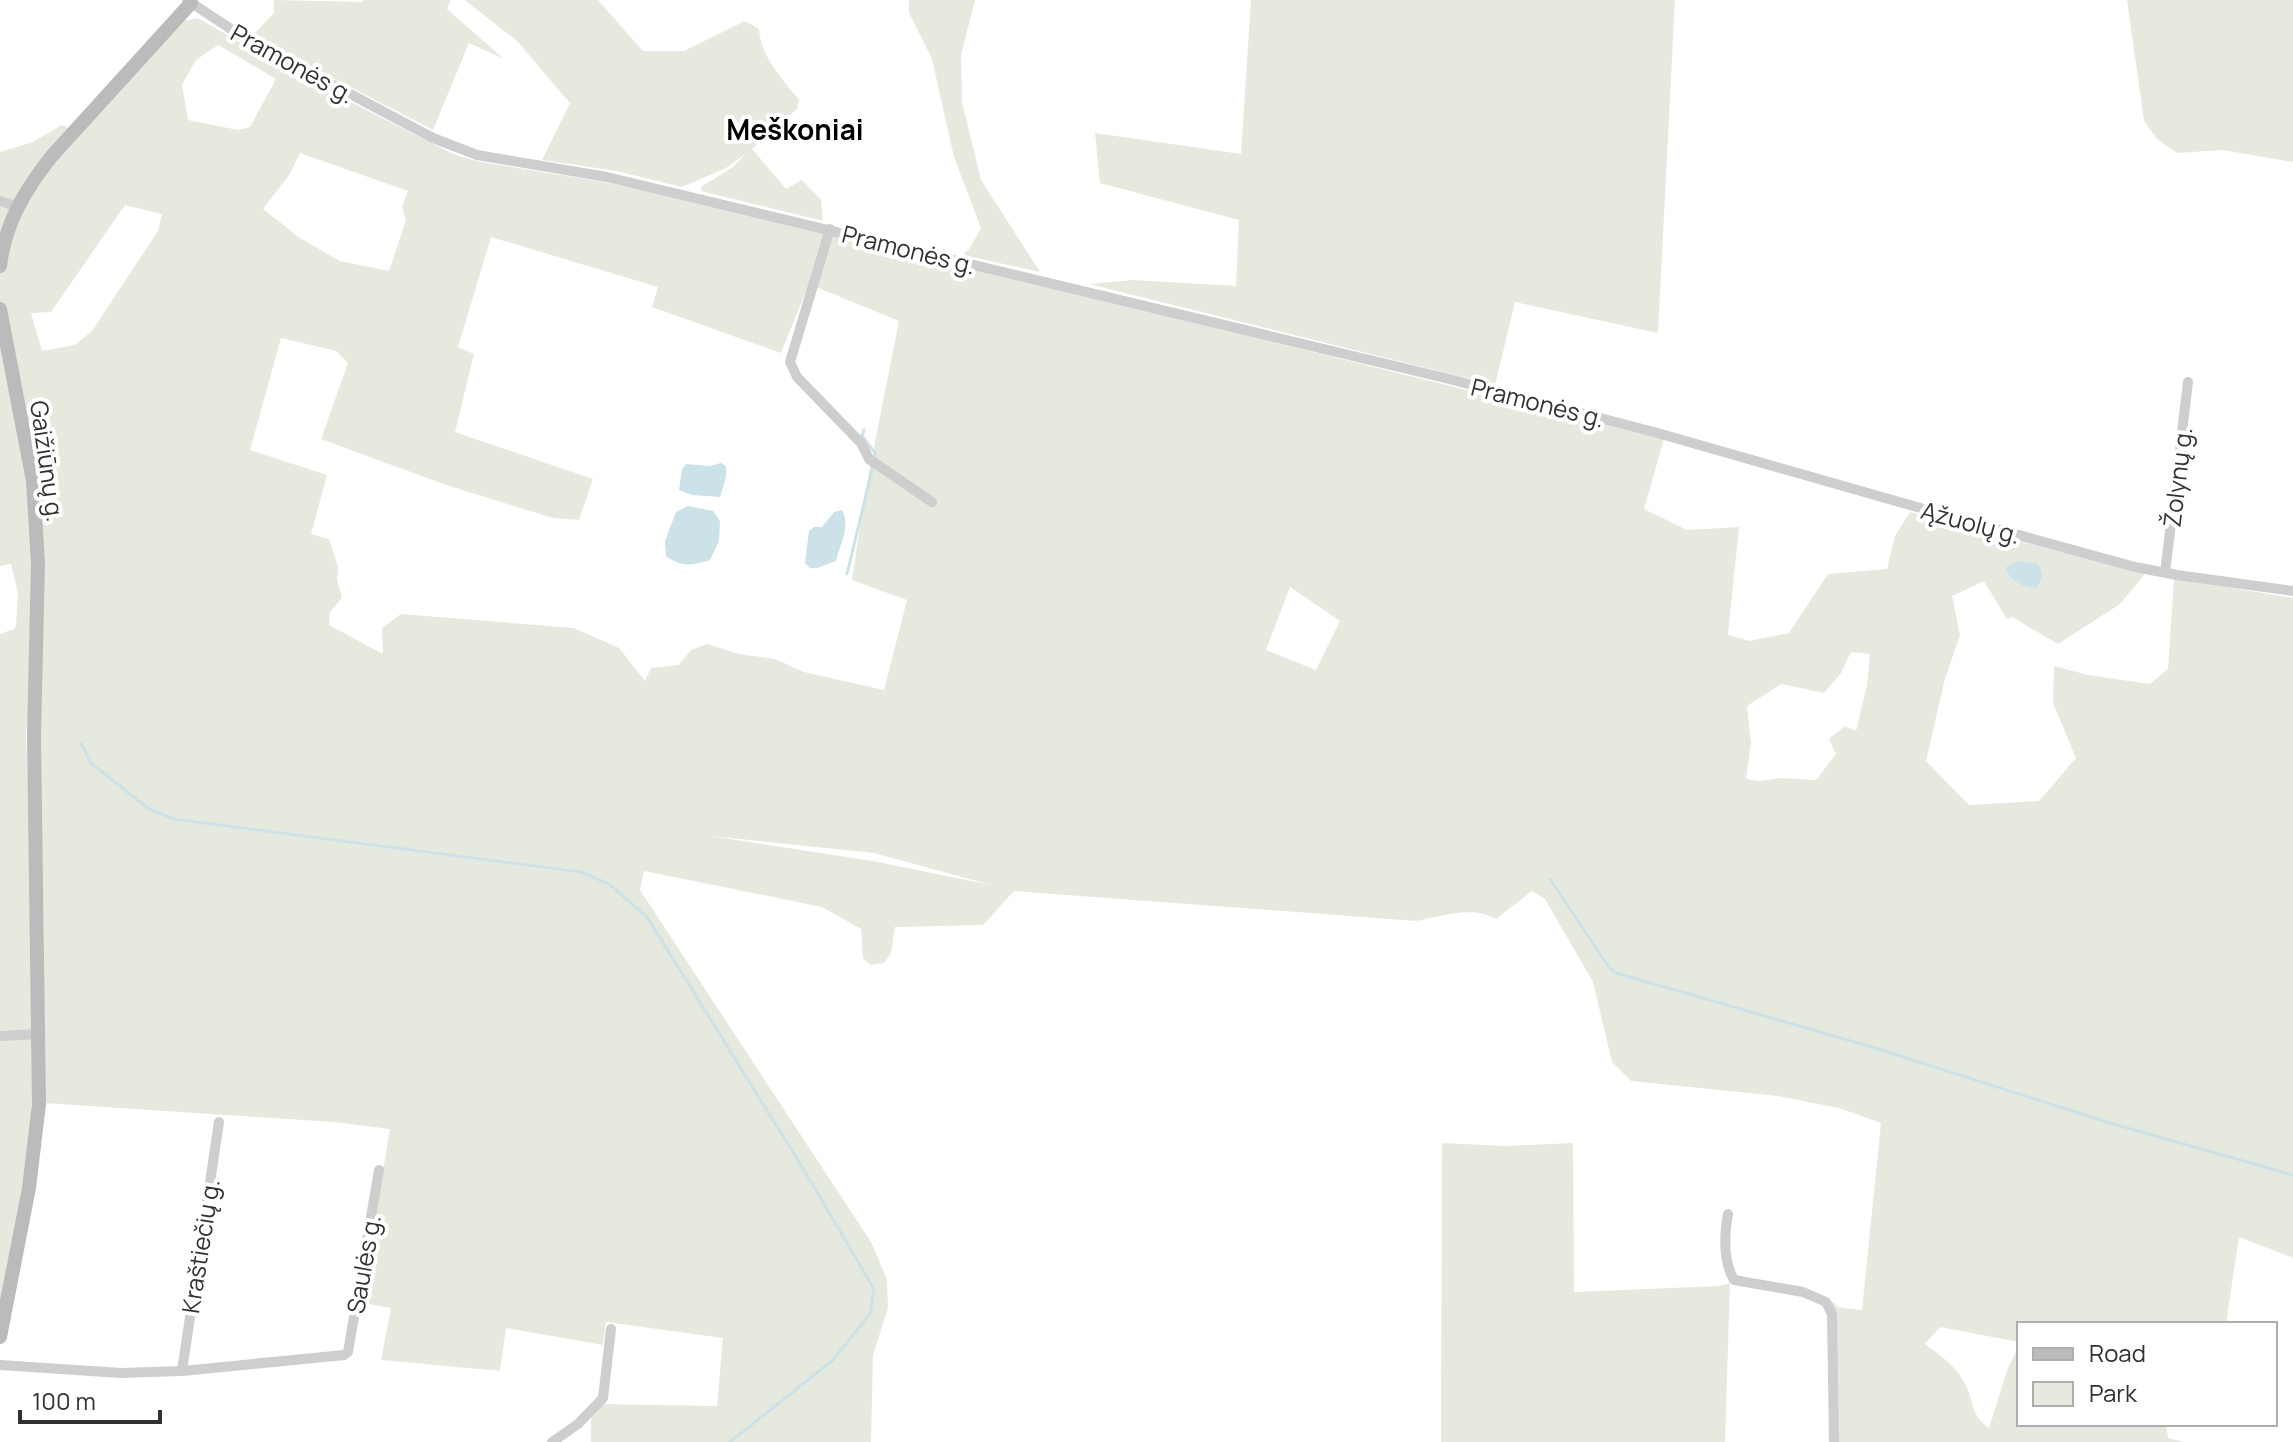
<svg xmlns="http://www.w3.org/2000/svg" width="2293" height="1442" font-family="Manrope,sans-serif">
<style>
.green{fill:#e6eade;fill-rule:evenodd}
.water{fill:#cbe2e9}
.lines{fill:none;stroke-linecap:round;stroke-linejoin:round}
.stream{stroke:#cbe2e9;stroke-width:3}
.minor{stroke:#cecece;stroke-width:10}
.secondary{stroke:#bbb;stroke-width:14}
.labels{text-anchor:middle;dominant-baseline:central;stroke-width:8;stroke-linejoin:round;paint-order:stroke}
.street-label{font-size:24px;fill:#313131;stroke:#fff}
.quarter-label{font-size:28px;font-weight:bold;fill:#000;stroke:#fff}
</style>
<rect width="100%" height="100%" fill="#fff"/>
<path class="green" d="M274,0L362,2L363,0H451L447,9L504,59L469,43L433,130L252,36L274,13Z
M465,0H598L643,51H684L745,21L759,29C761,58 782,78 799,100L797,109L752,149L786,189L802,180L821,200L823,221L701,191V187L733,167L745,154L726,168L682,187L617,171L542,160L570,103L518,42Z
M909,0H975L961,55L962,102L981,180L1040,272L963,255L970,248L981,228L954,157L932,59L909,13Z
M1251,0H1675L1658,333L1515,302L1495,385L1089,284L1133,280L1236,286L1239,220L1100,183L1095,133L1241,154Z
M2127,0H2293V162L2223,150L2177,153L2157,139L2144,121Z
M198,18L282,67L453,154L480,162L604,182L660,194L1124,305L1664,439L1644,509L1687,530L1739,527L1728,635L1749,641L1789,633L1828,574L1887,569L1895,536L1910,512L2145,574L2120,604L2058,644L2012,617L2007,619L1984,581L1952,596L1960,635L1945,679L1926,761L1969,805L2039,801L2076,758L2053,703L2054,666L2088,675L2150,684L2168,669L2174,578L2293,598V1258L2239,1237L2226,1324H2019V1342L1940,1327L1925,1344C1941,1356 1956,1366 1965,1384C1975,1403 1970,1414 1989,1428L2008,1368L2019,1346V1424H2166L2168,1438L2183,1442H1833L1832,1314L1826,1302H1833L1838,1307L1862,1310L1881,1123L1839,1108L1778,1096L1631,1081L1612,1062L1593,982L1545,899L1532,891L1496,919C1472,905 1442,916 1416,921L1014,891L983,925L895,927L891,953L884,963L871,965L863,958L861,929L822,907L644,871L640,890L871,1242L887,1279L888,1308L873,1355L871,1442H591V1414L601,1404L717,1406L723,1338L606,1322L603,1345L506,1328L500,1371L381,1360L391,1308L361,1303L390,1129L334,1122L43,1103L44,930L39,739L28,713L26,732L33,928L32,1101L26,1177L0,1311V634L14,629L16,625L18,593L11,564L0,566V152L33,142L62,125L69,128L58,160L183,21ZM218,45L276,79L250,127L238,130L188,120L182,85L196,60ZM300,153L408,191L402,207L406,220L389,271L340,261L300,238L263,209L289,175ZM125,205L162,214L158,231L92,331L75,345L42,351L31,313L51,312ZM491,237L658,287L652,307L781,353L809,284L899,321L865,492L852,580L907,600L884,690L804,672L775,659L739,654L707,644L691,650L679,665L651,668L645,681L619,648L574,628L401,614L382,628L383,654L329,625L330,612L342,598L337,580L338,567L329,539L311,534L327,475L250,450L281,338L336,351L348,363L321,439L446,485L553,518L579,520L593,479L455,432L474,354L458,347ZM1290,587L1340,621L1316,670L1266,650ZM1851,652L1870,654L1867,685L1856,731L1845,726L1829,739L1836,754L1816,780L1781,778L1759,781L1746,779L1751,744L1747,706L1781,684L1824,693L1841,673ZM710,836L874,853L991,885L873,861Z
M1442,1143L1506,1146L1573,1143L1574,1292L1719,1286L1730,1283L1725,1442H1441Z"/>
<path class="water" d="M721,463L726,466V477L720,497L692,495L679,490L682,469L686,464L710,466Z
M688,506L713,511L720,521L719,541L710,560C692,566 681,567 666,556L665,541L676,512Z
M842,510C851,525 840,545 836,561L817,568H810L805,563L809,531L814,527H822L834,512Z
M2019,561L2038,564C2044,575 2043,579 2036,588C2021,587 2015,583 2006,571L2007,566Z"/>
<g class="lines">
<path class="stream" d="M864,430L862,436L875,453V459
M847,574L873,466
M81,743L91,763L149,809L174,819L581,872L609,884L647,917L804,1170L874,1289L870,1314L833,1360L730,1442
M1550,879L1608,966L1616,973L1872,1047L2110,1123L2293,1175"/>
<path class="minor" d="M187,0L243,37L433,138L477,155L607,177L1445,378L1654,432L1931,511L2135,567L2177,575L2293,591
M0,201L18,207
M830,229L790,362L797,377L861,443L869,459L932,502
M2165,573L2188,382
M0,1036L39,1034
M1728,1214C1724,1236 1723,1261 1734,1280L1803,1292L1826,1302L1832,1314L1834,1442
M0,1365L121,1373L182,1371L344,1355L348,1352L379,1170
M182,1371L219,1122
M552,1442L578,1424L603,1398L611,1329"/>
<path class="secondary" d="M0,266C5,223 25,190 51,157L191,3
M0,309L33,481L38,563L34,735L39,1104L29,1188L0,1337"/>
</g>
<g class="labels">
<g class="street-label">
<text transform="translate(293 63) rotate(29)">Pramonės g.</text>
<text transform="translate(909 249) rotate(14)">Pramonės g.</text>
<text transform="translate(1538 402) rotate(14)">Pramonės g.</text>
<text transform="translate(48 461) rotate(82)">Gaižiūnų g.</text>
<text transform="translate(2177 477) rotate(-83)">Žolynų g.</text>
<text transform="translate(1971 522) rotate(15)">Ąžuolų g.</text>
<text transform="translate(200 1246) rotate(-81)">Kraštiečių g.</text>
<text transform="translate(363 1264) rotate(-80)">Saulės g.</text>
</g>
<g class="quarter-label">
<text x="795" y="129">Meškoniai</text>
</g>
</g>
<rect x="2017" y="1322" width="260" height="104" fill="#ffffff" stroke="#adadad" stroke-width="2"/>
<rect x="2033" y="1348" width="40" height="12" fill="#bbbbbb" stroke="#adadad" stroke-width="2"/>
<text x="2089" y="1362" font-size="24" fill="#313131">Road</text>
<rect x="2033" y="1382" width="40" height="24" fill="#e6eade" stroke="#adadad" stroke-width="2"/>
<text x="2089" y="1402" font-size="24" fill="#313131">Park</text>
<path d="M20 1410v12h140v-12" fill="none" stroke="#313131" stroke-width="4"/>
<text x="32" y="1410" font-size="24" fill="#313131" stroke="#ffffff" stroke-width="6" paint-order="stroke">100 m</text>
</svg>
